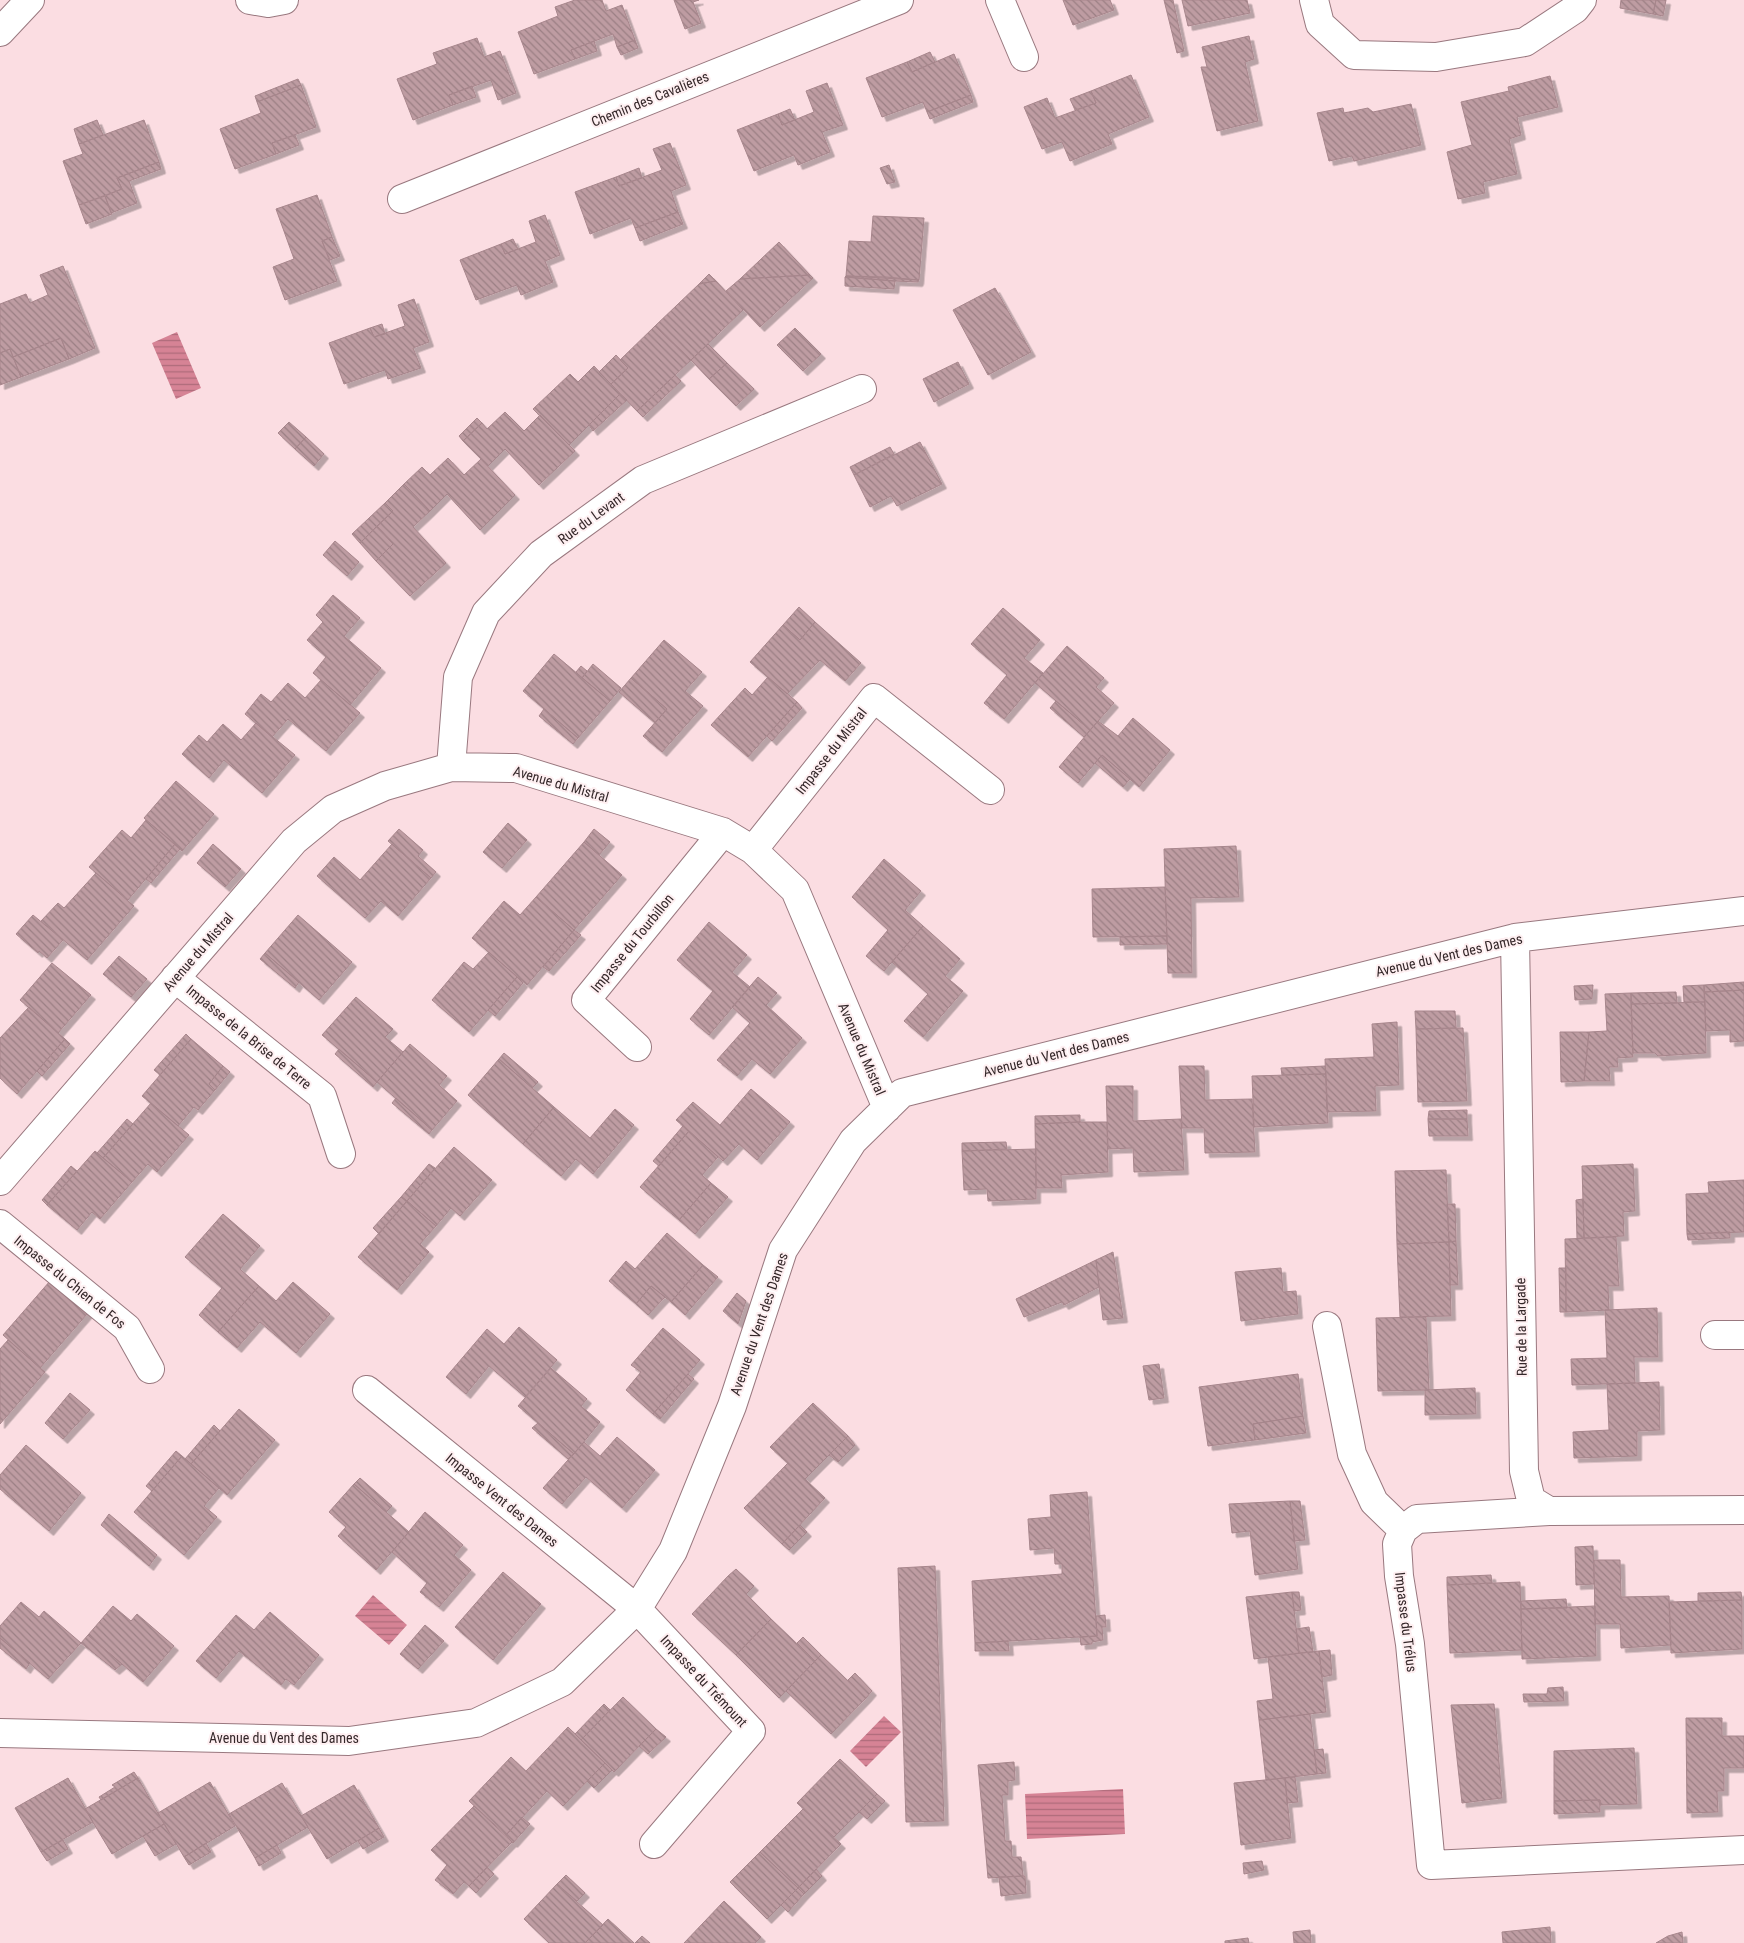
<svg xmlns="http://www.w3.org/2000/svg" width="1744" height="1943" font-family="'Roboto Condensed',sans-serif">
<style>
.water{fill:url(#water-rules)}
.building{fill:url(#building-back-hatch);stroke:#a7868c;filter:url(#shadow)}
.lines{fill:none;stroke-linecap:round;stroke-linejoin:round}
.minor-casing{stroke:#99787f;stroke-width:30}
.minor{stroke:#fff;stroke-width:28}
.labels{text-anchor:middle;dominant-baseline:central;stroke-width:4;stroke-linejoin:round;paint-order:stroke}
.street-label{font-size:14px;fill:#342729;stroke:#feeff1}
</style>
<defs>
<pattern id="water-rules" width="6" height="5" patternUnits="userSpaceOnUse" patternTransform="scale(1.25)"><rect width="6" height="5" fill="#d68395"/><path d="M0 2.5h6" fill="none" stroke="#ae6b7a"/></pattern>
<pattern id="building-back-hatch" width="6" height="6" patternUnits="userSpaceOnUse" patternTransform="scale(1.25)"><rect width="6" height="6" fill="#be9ca2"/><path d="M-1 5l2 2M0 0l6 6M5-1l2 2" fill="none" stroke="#9b7f84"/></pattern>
<filter id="shadow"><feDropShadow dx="4.5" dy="4.5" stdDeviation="0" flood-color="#0004"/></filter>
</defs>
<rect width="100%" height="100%" fill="#fbdde2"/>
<path class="water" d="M177,332L201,388L176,399L152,343Z
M373,1595L407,1625L389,1645L355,1616Z
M884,1716L901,1732L866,1767L850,1751Z
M1123,1789L1125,1834L1027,1839L1025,1794Z"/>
<path class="building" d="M575,0H602L606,11L622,5L635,40L617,47L613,34L571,50L575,59L534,74L518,32L558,16L555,7Z
M674,0H699L693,2L701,23L685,29Z
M1063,0H1110L1114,10L1073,25Z
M1164,0H1173L1184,51L1177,53Z
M1182,0H1247L1250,13L1188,26Z
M1621,0H1656L1653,14L1620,8Z
M1656,0H1666L1663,16L1653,14Z
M1249,36L1254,59L1245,62L1258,121L1217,131L1201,67H1207L1202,47Z
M477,38L484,57L500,51L516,93L498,100L491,80L449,95L453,105L413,120L397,79L437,64L433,53Z
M635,40L638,48L621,55L617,47Z
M594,41L597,51L575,59L571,50Z
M930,52L935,62L912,72L907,62Z
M954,54L971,95L927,112L923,102L882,117L866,78L907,62L912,72Z
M1131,75L1149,117L1108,134L1112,144L1070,161L1062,142L1042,149L1024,107L1047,98L1055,118L1096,103L1091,91Z
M1550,76L1558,107L1517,117L1521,135L1509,139L1517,174L1483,182L1485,193L1458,199L1447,152L1472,145L1461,102L1509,91L1508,87Z
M298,79L301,85L257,102L255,96Z
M827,83L843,125L822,132L830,152L798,165L794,155L754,171L737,130L778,114L782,125L814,112L806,91Z
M301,85L316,127L272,143L276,154L235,169L220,129L261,113L257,102Z
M472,86L476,97L453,105L449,95Z
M1091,91L1096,103L1075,110L1070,99Z
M971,95L973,102L930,119L927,112Z
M1411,104L1421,145L1354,161L1352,156L1329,161L1317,113L1343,108L1344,113L1368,108L1373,112Z
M790,109L795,120L782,125L778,114Z
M97,120L103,135L79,144L74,129Z
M144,120L159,162L117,178L122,189L79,205L63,161L83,154L79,144Z
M295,135L299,145L276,154L272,143Z
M670,143L686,185L671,191L678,212L635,228L631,218L590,234L575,192L616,177L619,186L662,170L653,149Z
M159,162L161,169L129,181L137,203L111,213L105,196L122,189L117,178Z
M889,165L895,182L887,184L880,168Z
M639,168L642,178L619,186L616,177Z
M317,195L332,237L322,241L337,281L285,300L273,267L294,259L276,209Z
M105,196L112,214L86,224L79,205Z
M678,212L683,224L640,241L635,228Z
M545,215L560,255L545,261L553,282L521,295L517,285L476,300L460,260L501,244L505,254L536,242L529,221Z
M873,216L924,218L919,280L846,276L849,241L871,242Z
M332,237L340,256L330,260L322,241Z
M513,239L518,249L505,254L501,244Z
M779,242L810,275L740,279Z
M63,266L95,348L69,359L61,338L13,357L10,349L0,353V304L26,294L30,303L48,295L40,275Z
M709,274L716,281L699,284Z
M810,275L813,278L760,327L726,291L740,279Z
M846,276L886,277L919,280L918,282L895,281L845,277Z
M845,277L895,281L894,289L845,286Z
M716,281L743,310L691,360L655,326L699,284Z
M995,288L1031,352L988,375L953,310Z
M414,299L429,342L413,348L421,368L388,379L385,370L344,384L329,343L370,328L374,337L405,326L398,305Z
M382,324L385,334L374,337L370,328Z
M655,326L691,360L637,411L611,384L628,368L620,360Z
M795,328L821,354L803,371L777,345Z
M61,338L69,359L21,377L13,357Z
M708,344L727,363L709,379L691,360Z
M10,349L21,377L0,385V353Z
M616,355L628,368L611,384L599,372Z
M958,362L969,384L934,402L923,379Z
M727,363L754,389L736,406L709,379Z
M594,366L620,394L569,445L533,409L570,374L578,382Z
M675,375L681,381L643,417L637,411Z
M620,394L627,400L593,431L589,425Z
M505,412L524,431L540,415L575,451L539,485L505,449L488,466L463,441L482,423L487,429Z
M477,418L482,423L463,441L459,436Z
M289,422L306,437L295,449L278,433Z
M306,437L324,454L314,466L295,449Z
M920,442L942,484L897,506L891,496L870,507L854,475Z
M890,447L894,454L854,475L850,467Z
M448,458L464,475L481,459L515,495L480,530L447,494L430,511L404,484L422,467L430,475Z
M404,484L430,511L413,527L446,563L410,596L376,561L393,544L377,526L393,511L385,503Z
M385,503L393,511L360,543L352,534Z
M377,526L393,544L376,561L360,543Z
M335,541L359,562L347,576L323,555Z
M333,595L360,618L344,636L381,668L350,705L313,673L326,657L307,640L323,622L316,615Z
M799,607L815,622L800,640L783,625Z
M1003,608L1040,640L1024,658L1043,673L1004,719L984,703L1007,675L971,644Z
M815,622L861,663L845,681L820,660L787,694L750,662L783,625L800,640Z
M664,640L702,672L685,691L703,706L662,752L643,736L667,709L631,678Z
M1067,646L1104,678L1096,687L1114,703L1090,730L1035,683Z
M554,654L610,701L578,738L523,691Z
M593,664L621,688L610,701L582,678Z
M581,666L587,671L582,678L576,672Z
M768,677L797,702L748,757L711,725L745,688L752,695Z
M631,678L667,709L655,723L619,692Z
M321,680L360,713L326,751L288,719L272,737L245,714L261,694L271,702L288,683L305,698Z
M1056,701L1090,730L1084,737L1050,708Z
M797,702L802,708L772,741L767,736Z
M544,709L578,738L573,744L539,716Z
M1133,718L1170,750L1139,787L1102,755L1078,783L1059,767L1098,721L1118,736Z
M256,723L295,755L262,793L224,760L209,778L182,754L199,735L207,742L223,724L241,740Z
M1102,755L1130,779L1123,787L1095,763Z
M176,781L214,814L182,851L144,818Z
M146,820L175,844L128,900L89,867L122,830L131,838Z
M508,823L527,840L502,868L483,852Z
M399,829L423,850L418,856L436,872L431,878L388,841Z
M594,829L610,842L599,855L584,842Z
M584,842L622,875L574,930L536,897Z
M175,844L180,849L151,883L146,879Z
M213,844L241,869L225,887L197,863Z
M392,844L431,878L398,916L381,901L365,918L317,876L334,857L360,880Z
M1236,846L1239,897L1191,898L1192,973H1168L1164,849Z
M884,859L921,891L905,910L923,926L884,971L866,956L888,930L852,897Z
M96,873L134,906L87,960L41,921L58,903L64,908Z
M1165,887L1167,936L1093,937L1092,889Z
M536,897L574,930L527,985L472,938L504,901L520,915Z
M33,915L63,940L47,958L39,951L38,953L16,934Z
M298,915L352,962L319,1000L265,953Z
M709,922L747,955L732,972L750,987L709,1035L690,1019L713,991L677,960Z
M923,926L960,959L945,976L963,991L923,1037L904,1021L928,994L892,962Z
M574,930L581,935L549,971L543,967Z
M1167,936V944L1120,945V937Z
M489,952L517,977L469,1032L432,1000L464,962L473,969Z
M265,953L299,982L295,988L260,959Z
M119,956L147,979L131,997L103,974Z
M52,963L91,995L58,1033L20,1000Z
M517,977L523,983L495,1016L488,1010Z
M758,977L777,993L766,1005L802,1038L770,1074L752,1059L737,1076L717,1060L750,1023L732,1007Z
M1744,982V990L1704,992V985Z
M1593,985L1592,999L1575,1000L1574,986Z
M1704,985L1705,1002H1684L1683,986Z
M1744,990V1041L1730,1042V1030L1706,1031L1704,992Z
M1676,992L1677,1003L1631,1004V993Z
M1631,993L1633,1057L1617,1058L1618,1067H1609L1610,1081H1584L1589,1032L1607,1031L1605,994Z
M356,997L393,1029L385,1037L403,1052L377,1082L322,1035Z
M1705,1002L1706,1053L1658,1056L1655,1053H1633L1631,1004Z
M29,1007L65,1039L17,1094L0,1078V1038Z
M1415,1011H1455L1456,1028L1416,1029Z
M1397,1022L1399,1085L1375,1086L1376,1111L1327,1112L1325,1059L1374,1057L1372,1024Z
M1463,1028L1467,1101L1418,1102L1416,1029Z
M1560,1032H1589L1584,1081L1561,1082Z
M186,1034L191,1039L160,1075L154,1070Z
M65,1039L70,1044L42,1076L37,1071Z
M191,1039L223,1066L209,1084L215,1090L198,1110L194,1107L178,1126L142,1096Z
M410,1044L447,1076L439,1085L457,1101L432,1130L377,1082Z
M339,1049L377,1082L373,1087L335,1054Z
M504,1053L538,1082L532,1088L499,1059Z
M499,1059L554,1107L523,1144L468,1095Z
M223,1066L230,1072L215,1090L209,1084Z
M1179,1066H1204L1205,1100L1252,1099L1255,1152L1205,1153L1204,1128H1182Z
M1325,1066L1326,1074L1282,1075L1281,1068Z
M1326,1074L1328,1123L1254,1127L1252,1076Z
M1106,1086H1133V1121L1181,1119L1184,1170L1134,1172L1133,1148L1108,1149Z
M751,1089L790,1122L757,1160L739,1144L723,1161L676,1120L693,1102L720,1125Z
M396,1098L432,1130L429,1134L392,1103Z
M151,1103L189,1135L157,1172L148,1164L132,1182L103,1158Z
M554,1107L590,1138L615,1109L634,1125L593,1174L576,1159L561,1176L523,1144Z
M1467,1110V1119H1428L1429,1111Z
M1080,1115V1122L1035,1124V1116Z
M127,1119L133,1124L103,1158L97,1153Z
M1428,1119H1467L1468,1136H1429Z
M1080,1122H1107L1108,1172L1061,1175L1062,1188H1036L1035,1124Z
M683,1126L689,1131L659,1166L653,1161Z
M689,1131L718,1157L702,1175L711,1183L679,1220L640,1187Z
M1006,1142L1007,1149L962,1151V1143Z
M454,1147L492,1180L460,1216L451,1208L436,1226L407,1201Z
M1036,1149V1199L988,1201L987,1189L964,1190L962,1151Z
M95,1151L132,1182L100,1219L92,1212L77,1230L47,1205Z
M429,1164L435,1168L407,1201L401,1197Z
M1633,1164L1635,1211L1623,1212L1624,1236L1584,1238L1582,1166Z
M71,1166L77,1171L47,1205L42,1200Z
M1446,1170L1449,1242L1397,1244L1395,1171Z
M1744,1180V1232L1687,1234L1686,1194L1709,1193L1708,1182Z
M711,1183L728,1197L695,1234L679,1220Z
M401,1197L407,1201L379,1234L373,1228Z
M1583,1199L1584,1238L1577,1239L1576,1200Z
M407,1201L436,1226L420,1244L429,1252L397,1290L358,1257Z
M1447,1204H1455L1456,1241L1449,1242Z
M223,1214L260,1246L240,1269L259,1286L218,1332L199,1315L222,1288L185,1257Z
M1730,1232V1238L1688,1240L1687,1234Z
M667,1233L703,1265L671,1302L651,1286L636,1304L609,1281L626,1261L635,1269Z
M1616,1237L1619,1286H1608L1609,1310L1566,1312L1565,1239Z
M1456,1241L1458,1285H1450L1449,1242Z
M1449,1242L1451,1316L1400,1317L1397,1244Z
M1113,1252L1123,1318L1103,1320L1096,1260Z
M1096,1260L1099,1287L1064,1305L1062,1302L1024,1317L1016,1299Z
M703,1265L718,1277L685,1315L671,1302Z
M1281,1268L1283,1292L1296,1291L1298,1314L1241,1321L1235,1272Z
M1559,1268H1566V1312H1560Z
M50,1281L88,1313L40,1368L3,1335Z
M293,1282L330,1314L296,1353L260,1322L237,1348L218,1332L259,1286L276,1301Z
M651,1286L665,1297L648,1315L636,1304Z
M737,1293L746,1301L738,1324L723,1311Z
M1657,1308L1658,1357H1634L1635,1383L1572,1385L1571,1359L1607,1358L1605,1310Z
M1426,1317L1429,1390L1378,1391L1376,1318Z
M519,1327L557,1360L525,1397L489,1366L466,1394L446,1377L487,1329L504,1344Z
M663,1328L700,1360L653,1414L626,1390L641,1372L631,1365Z
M8,1340L45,1372L0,1424V1349Z
M1159,1364L1164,1398L1149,1400L1143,1366Z
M551,1368L587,1399L581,1406L600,1422L574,1454L518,1406Z
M688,1374L694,1379L660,1419L653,1414Z
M1298,1374L1303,1416L1253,1424L1255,1440L1208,1446L1199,1387Z
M1659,1382L1660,1430L1637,1431V1456L1574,1458L1573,1432L1609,1430L1607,1384Z
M1475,1388L1476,1414L1425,1415V1390Z
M70,1393L90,1410L63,1439L45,1423Z
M813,1403L848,1436L805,1479L770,1447Z
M239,1409L275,1440L227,1495L191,1464Z
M1303,1416L1306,1433L1255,1440L1253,1424Z
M538,1423L574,1454L568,1459L532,1428Z
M214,1425L220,1431L191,1464L185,1459Z
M848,1436L855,1445L838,1462L829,1455Z
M617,1437L655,1470L622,1508L586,1477L562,1504L543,1488L584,1442L600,1456Z
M26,1445L81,1493L49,1531L0,1489V1475Z
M176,1451L182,1456L152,1491L146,1486Z
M182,1456L219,1488L204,1506L217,1517L184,1555L134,1512Z
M788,1463L825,1498L782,1544L744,1508Z
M360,1478L392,1506L386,1512L354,1484Z
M354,1484L409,1532L376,1570L338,1536L346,1527L329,1512Z
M1087,1492L1097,1636L975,1643L972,1581L1062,1574V1564H1055L1054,1548L1030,1550L1028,1519L1051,1517L1050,1495Z
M1290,1501H1300L1305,1540L1294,1541Z
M1290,1501L1298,1569L1255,1575L1250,1531L1232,1533L1229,1504Z
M425,1512L463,1545L454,1555L471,1570L439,1607L420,1592L427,1583L392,1552Z
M109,1514L157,1555L149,1566L101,1525Z
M800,1525L807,1532L789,1550L782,1544Z
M1593,1546L1594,1584L1576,1585L1575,1547Z
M1594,1560H1620L1621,1597L1669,1596L1671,1645L1621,1648L1620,1624H1595Z
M935,1566L944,1821L906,1822L898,1568Z
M736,1569L754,1586L746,1594L728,1576Z
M503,1572L541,1604L493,1660L455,1627Z
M1491,1575L1492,1583L1447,1585V1577Z
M728,1576L771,1619L736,1655L692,1614Z
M1520,1582L1522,1650L1450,1653L1447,1585Z
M1292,1592H1299L1301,1610L1294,1611Z
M1292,1592L1299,1653L1254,1659L1246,1597Z
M1741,1592L1742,1600L1698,1601V1593Z
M1566,1599L1567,1608L1521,1609V1601Z
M1742,1600V1649L1671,1653L1669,1602Z
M21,1602L39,1617L44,1611L81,1643L48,1679L0,1638V1626Z
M113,1606L131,1621L137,1614L174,1646L143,1682L88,1635Z
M1595,1606L1596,1656L1522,1659L1521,1609Z
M270,1612L319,1655L294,1685L286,1679L281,1685L239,1651L216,1678L196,1661L236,1615L254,1630Z
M1105,1615L1106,1627H1102L1103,1640L1092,1642V1644L1081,1645L1080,1637L1097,1636L1096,1616Z
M771,1619L815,1661L779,1698L736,1655Z
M425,1625L444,1641L418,1669L400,1654Z
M1309,1627L1313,1652L1299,1653L1296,1629Z
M88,1635L122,1664L115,1670L81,1643Z
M803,1637L821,1655L815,1661L797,1643Z
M0,1638L30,1663L26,1669L0,1648Z
M1008,1641L1009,1651H975V1643Z
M1330,1650L1332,1675L1322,1677L1319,1651Z
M1319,1651L1326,1712L1259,1720L1257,1701L1273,1699L1268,1657Z
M821,1655L866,1698L831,1734L786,1691Z
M855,1673L872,1691L866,1698L848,1680Z
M1563,1687L1564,1701L1524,1702L1523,1694H1547L1548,1688Z
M623,1697L656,1729L614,1772L581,1740Z
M604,1704L610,1710L581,1740L575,1734Z
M1494,1704L1502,1798L1462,1803L1451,1705Z
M1310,1714L1317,1774L1266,1780L1259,1720Z
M1686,1718H1722V1736H1744V1768H1724V1791H1717L1718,1812L1687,1813Z
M568,1727L605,1763L563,1806L526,1771Z
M656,1729L666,1737L648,1754L639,1746Z
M1634,1748L1637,1804L1600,1805V1800L1554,1801V1751Z
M1323,1749L1326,1773L1317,1774L1314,1750Z
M511,1757L547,1791L506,1835L469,1801Z
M840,1759L877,1794L834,1837L797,1803Z
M1014,1762L1015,1780L1008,1781V1795H1002L1005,1841H1011L1012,1857H1021L1023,1876L988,1878L978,1765Z
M605,1763L612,1770L594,1788L587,1781Z
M134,1772L138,1778L101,1800L99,1797L115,1787L112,1785Z
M1295,1777L1298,1802L1287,1803L1285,1778Z
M68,1778L93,1822L41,1852L15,1808Z
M138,1778L164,1824L112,1854L85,1809Z
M1285,1778L1291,1838L1241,1845L1234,1783Z
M210,1782L235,1826L184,1857L158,1813Z
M282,1783L308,1827L255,1858L229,1814Z
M354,1785L379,1828L327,1859L301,1816Z
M877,1794L885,1801L867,1819L859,1812Z
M1600,1800V1812L1554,1814V1801Z
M474,1806L512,1842L469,1886L464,1882L453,1894L435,1880L447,1865L431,1850Z
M803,1809L841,1844L798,1888L760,1852Z
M522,1817L530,1824L513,1843L506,1835Z
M164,1824L176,1844L155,1856L143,1836Z
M379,1828L384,1837L363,1849L358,1841Z
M63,1840L68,1849L47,1861L41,1852Z
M206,1843L211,1852L189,1865L184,1857Z
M277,1845L281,1853L259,1866L255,1858Z
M760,1852L798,1888L767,1919L730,1882Z
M1262,1861L1264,1870L1244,1874L1243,1863Z
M487,1867L494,1874L476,1893L469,1886Z
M816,1869L822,1876L804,1894L798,1888Z
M566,1875L585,1893L577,1901L557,1884Z
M1025,1876L1026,1893L1001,1896L999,1877Z
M557,1884L603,1925L585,1943H549L524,1919Z
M798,1888L804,1894L788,1912L781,1905Z
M724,1901L761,1937L755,1943H684Z
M608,1919L634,1943H585Z
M1550,1927L1551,1943H1503L1502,1932Z
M1310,1930L1311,1943H1294L1293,1932Z
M1682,1932L1683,1943H1656L1668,1936Z
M642,1936L650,1943H635Z
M1248,1938L1249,1943H1225V1941Z"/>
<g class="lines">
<g class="minor-casing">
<path id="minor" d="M250,0L268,3L284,0
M1000,0L1024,57
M1314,0L1320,24L1354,55L1436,57L1525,42L1575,9L1582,0
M0,32L30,0
M402,199L899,0
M451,767L458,677L486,613L541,554L643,480L862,389
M753,850L874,698L990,790
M1515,938L1524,1471L1531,1500L1549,1511L1744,1510
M175,978L322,1096L341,1154
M637,1047L586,1000L723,832
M0,1181L294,841L333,809L385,786L451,767L516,768L723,832L753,850L795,890L887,1108
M0,1224L127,1328L150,1369
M1327,1326L1352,1454L1374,1502L1403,1530
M1715,1335H1744
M367,1390L637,1609L751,1731L654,1844
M1549,1511L1417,1519L1403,1530L1397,1544L1399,1576L1410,1644L1431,1865L1744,1850
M0,1733L349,1741L476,1723L562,1682L637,1609L673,1551L732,1406L783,1250L853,1141L902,1093L1515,938L1744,911"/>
</g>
<use href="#minor" class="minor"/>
</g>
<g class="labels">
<g class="street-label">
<text transform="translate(650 99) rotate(-22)">Chemin des Cavalières</text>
<text transform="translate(591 518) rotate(-36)">Rue du Levant</text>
<text transform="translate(831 751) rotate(-52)">Impasse du Mistral</text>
<text transform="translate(561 784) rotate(16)">Avenue du Mistral</text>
<text transform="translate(632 943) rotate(-51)">Impasse du Tourbillon</text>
<text transform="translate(198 952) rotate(-49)">Avenue du Mistral</text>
<text transform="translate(1449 955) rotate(-13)">Avenue du Vent des Dames</text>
<text transform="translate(249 1037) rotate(39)">Impasse de la Brise de Terre</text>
<text transform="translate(862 1049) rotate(67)">Avenue du Mistral</text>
<text transform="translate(1056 1054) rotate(-14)">Avenue du Vent des Dames</text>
<text transform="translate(70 1282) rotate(39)">Impasse du Chien de Fos</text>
<text transform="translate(759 1324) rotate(-71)">Avenue du Vent des Dames</text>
<text transform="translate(1521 1327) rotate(-91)">Rue de la Largade</text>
<text transform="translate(502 1500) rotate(39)">Impasse Vent des Dames</text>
<text transform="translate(1406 1622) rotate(83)">Impasse du Trélus</text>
<text transform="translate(704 1681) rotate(47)">Impasse du Trémount</text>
<text x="284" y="1738">Avenue du Vent des Dames</text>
</g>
</g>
</svg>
